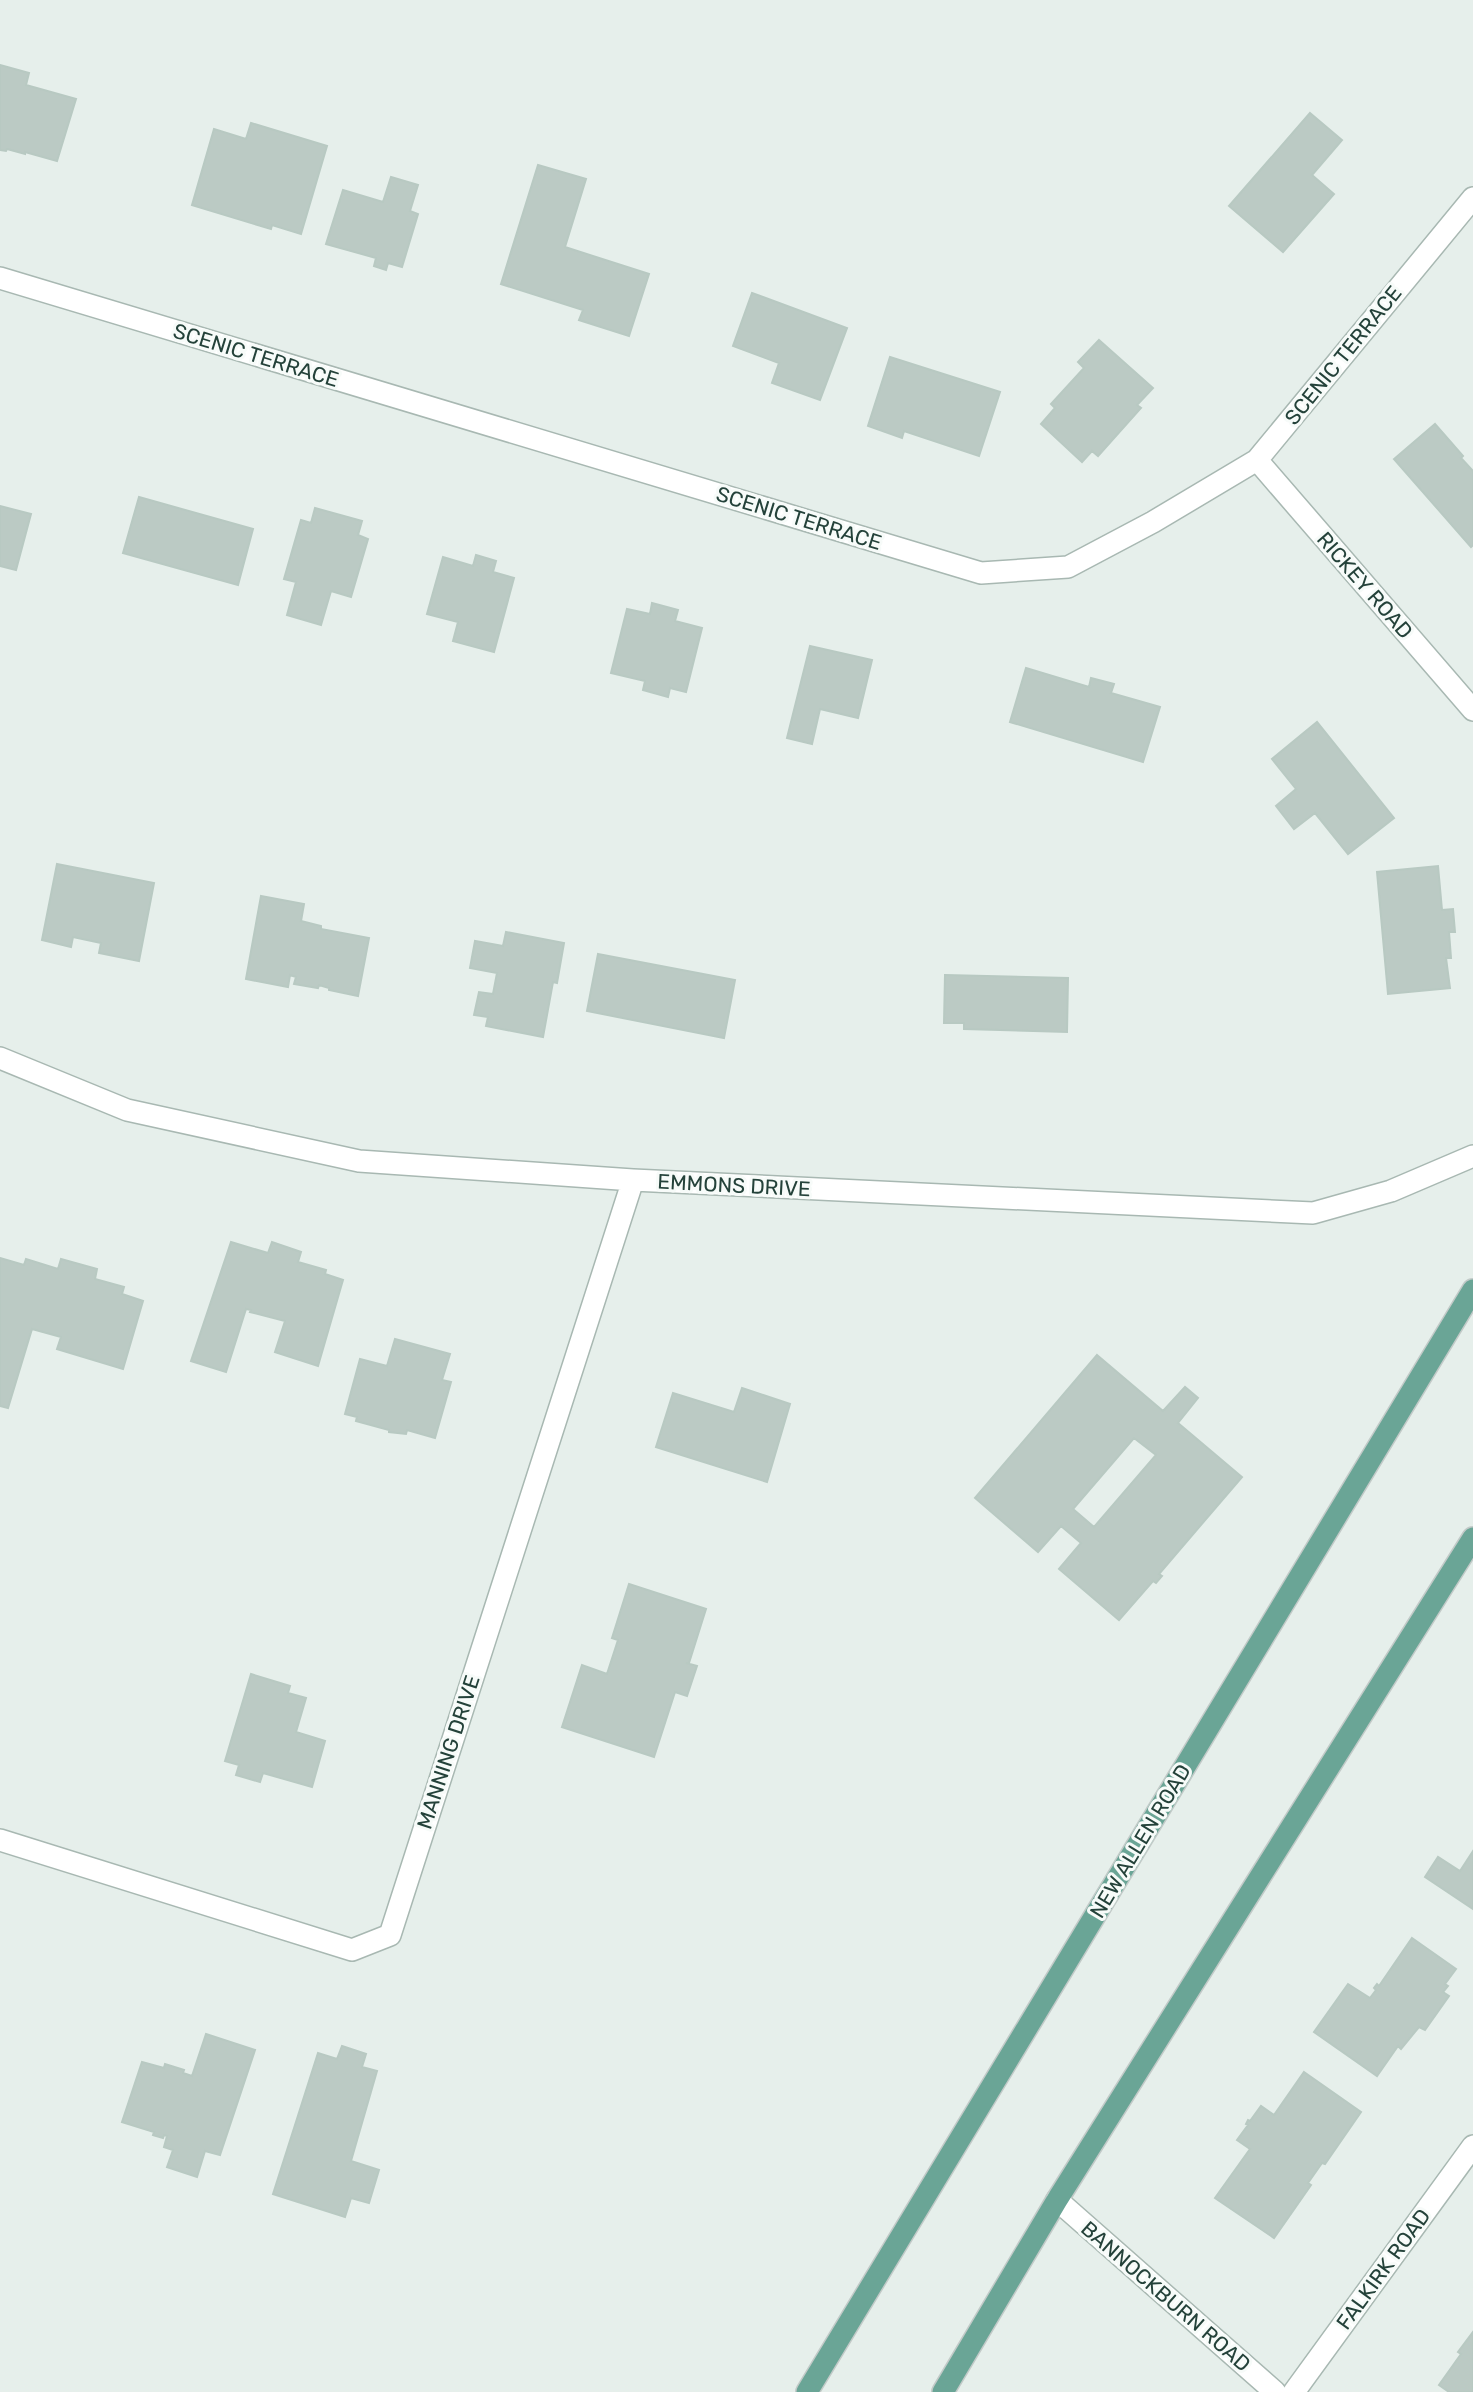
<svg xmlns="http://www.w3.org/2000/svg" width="1473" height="2392" font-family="Rubik,sans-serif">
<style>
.building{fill:#bbcac4;stroke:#b8c9c2;stroke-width:2;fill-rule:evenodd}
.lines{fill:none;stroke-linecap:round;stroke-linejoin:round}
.minor-casing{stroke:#a8b8b2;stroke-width:24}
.major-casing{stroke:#c2cac8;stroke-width:24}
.minor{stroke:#fff;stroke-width:21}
.major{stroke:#6aa596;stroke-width:21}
.labels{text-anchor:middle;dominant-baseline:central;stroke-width:6;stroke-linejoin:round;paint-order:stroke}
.street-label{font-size:21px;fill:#24423a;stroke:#f7fbf9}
</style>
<rect width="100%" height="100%" fill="#e6efeb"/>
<path class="building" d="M0,65L29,73L26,85L76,99L57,161L25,152V154L7,149L6,151L0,150Z
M1310,113L1342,140L1312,175L1334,194L1283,252L1229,206Z
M251,123L327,146L301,234L272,225L271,229L192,205L214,129L246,139Z
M538,165L586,179L565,247L649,274L629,336L579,320L583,310L501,284Z
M391,177L418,185L410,211L418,214L402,267L388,263L386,270L374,266L376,258L326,244L343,190L383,202Z
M752,293L847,328L820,400L772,383L779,363L733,346Z
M1099,340L1153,388L1137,405L1141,408L1098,456L1092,451L1082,462L1041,424L1055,408L1051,404L1084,368L1078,362Z
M890,357L1000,392L979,456L904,431L902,438L868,426Z
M1435,424L1463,456L1461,458L1473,471V545L1471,547L1394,459Z
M139,497L253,529L238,585L123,553Z
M0,506L31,514L16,570L0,566Z
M315,508L362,521L358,535L368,539L351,597L331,591L321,625L287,615L296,582L284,579L301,520L311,523Z
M476,555L496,561L493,572L514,578L494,652L453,641L458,622L427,614L443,557L473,566Z
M652,603L678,610L675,621L702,628L686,692L670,688L668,697L643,690L645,681L611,673L627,609L650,614Z
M810,646L872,660L858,718L820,709L812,744L787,738Z
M1026,668L1089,687L1091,678L1114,684L1111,693L1160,707L1143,762L1010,722Z
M1317,722L1394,818L1348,854L1315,813L1294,829L1276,806L1296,789L1272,759Z
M57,864L154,883L139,961L99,953L101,943L73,937L71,947L42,940Z
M1438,866L1442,910L1453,909L1455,932H1449L1451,958H1446L1450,988L1388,994L1377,872Z
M261,896L304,904L301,921L321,926V929L369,938L358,996L329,990V988L319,985L318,988L294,984L296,977L290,975L288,987L246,979Z
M506,932L564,943L557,983L553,982L543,1037L486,1026L488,1017L474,1015L479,992L493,994L497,973L470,968L475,941L503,946Z
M598,954L735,980L724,1038L587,1011Z
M945,975L1068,978L1067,1032L964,1029V1023H944Z
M231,1242L268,1253L272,1242L301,1252L298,1262L326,1270L325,1274L343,1280L318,1366L275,1352L285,1321L250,1312L251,1310L246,1309L226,1372L191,1361Z
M0,1258L24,1265L26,1259L58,1269L61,1259L97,1269L95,1279L124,1287L122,1294L143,1301L123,1369L57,1349L61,1337L32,1329L8,1408L0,1406Z
M395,1339L450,1354L442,1380L451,1382L435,1438L407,1430L406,1434L389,1432V1430L356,1421L357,1417L345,1414L360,1359L387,1366Z
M1097,1355L1163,1411L1185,1387L1198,1398L1178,1423L1242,1477L1159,1574L1162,1576L1156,1583L1153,1581L1119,1620L1059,1569L1081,1543L1061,1526L1038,1552L975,1498ZM1134,1438L1156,1455L1094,1527L1073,1509Z
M742,1388L790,1404L767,1482L656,1447L673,1393L734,1412Z
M629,1584L706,1609L689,1663H686L697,1666L687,1696L675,1692L654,1757L562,1727L582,1665L607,1674L618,1640L612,1638Z
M251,1674L290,1686L288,1693L306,1698L296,1732L325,1741L312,1787L263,1773L260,1782L236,1775L239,1765L225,1761Z
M1473,1851V1909L1425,1877L1438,1857L1460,1871Z
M1412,1938L1456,1969L1445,1984L1448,1986L1443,1992L1449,1996L1425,2030L1419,2027L1401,2049L1398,2046L1377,2076L1314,2032L1348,1984L1370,1998L1376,1990L1374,1988L1377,1984L1379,1986Z
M206,2034L255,2050L220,2155L205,2151L197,2177L167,2167L173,2150L164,2147L167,2136L164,2135L163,2138L153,2135L154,2132L122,2122L142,2062L164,2068L165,2064L184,2070L183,2073L192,2076Z
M342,2046L366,2054L362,2067L377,2071L351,2161L379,2170L369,2203L351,2198L345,2217L273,2194L318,2053L337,2059Z
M1304,2072L1361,2112L1325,2164L1322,2163L1308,2183L1311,2185L1274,2238L1215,2198L1250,2149L1237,2140L1248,2125L1246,2124L1248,2120L1250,2121L1261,2106L1274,2115Z
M1473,2332V2392H1449L1439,2385L1461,2354L1458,2352Z"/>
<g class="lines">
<g class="minor-casing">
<path id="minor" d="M0,278L981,573L1068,567L1153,522L1257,460L1473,198
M1257,460L1473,710
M0,1058L127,1110L359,1161L633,1180L1313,1213L1391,1191L1473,1156
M0,1840L352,1950L390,1935L633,1180
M1057,2200L1275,2392
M1294,2392L1473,2146"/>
</g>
<g class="major-casing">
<path id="major" d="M807,2392L1473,1290
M943,2392L1057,2200L1473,1538"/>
</g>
<use href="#minor" class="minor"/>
<use href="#major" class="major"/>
</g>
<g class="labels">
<g class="street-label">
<text transform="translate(256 355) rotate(17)">SCENIC TERRACE</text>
<text transform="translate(1343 355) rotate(-51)">SCENIC TERRACE</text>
<text transform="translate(799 518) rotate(17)">SCENIC TERRACE</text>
<text transform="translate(1365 585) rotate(49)">RICKEY ROAD</text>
<text transform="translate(734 1185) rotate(3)">EMMONS DRIVE</text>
<text transform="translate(448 1752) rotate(-72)">MANNING DRIVE</text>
<text transform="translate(1140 1841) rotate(-59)">NEW ALLEN ROAD</text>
<text transform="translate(1383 2269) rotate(-54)">FALKIRK ROAD</text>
<text transform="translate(1166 2296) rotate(41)">BANNOCKBURN ROAD</text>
</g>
</g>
</svg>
